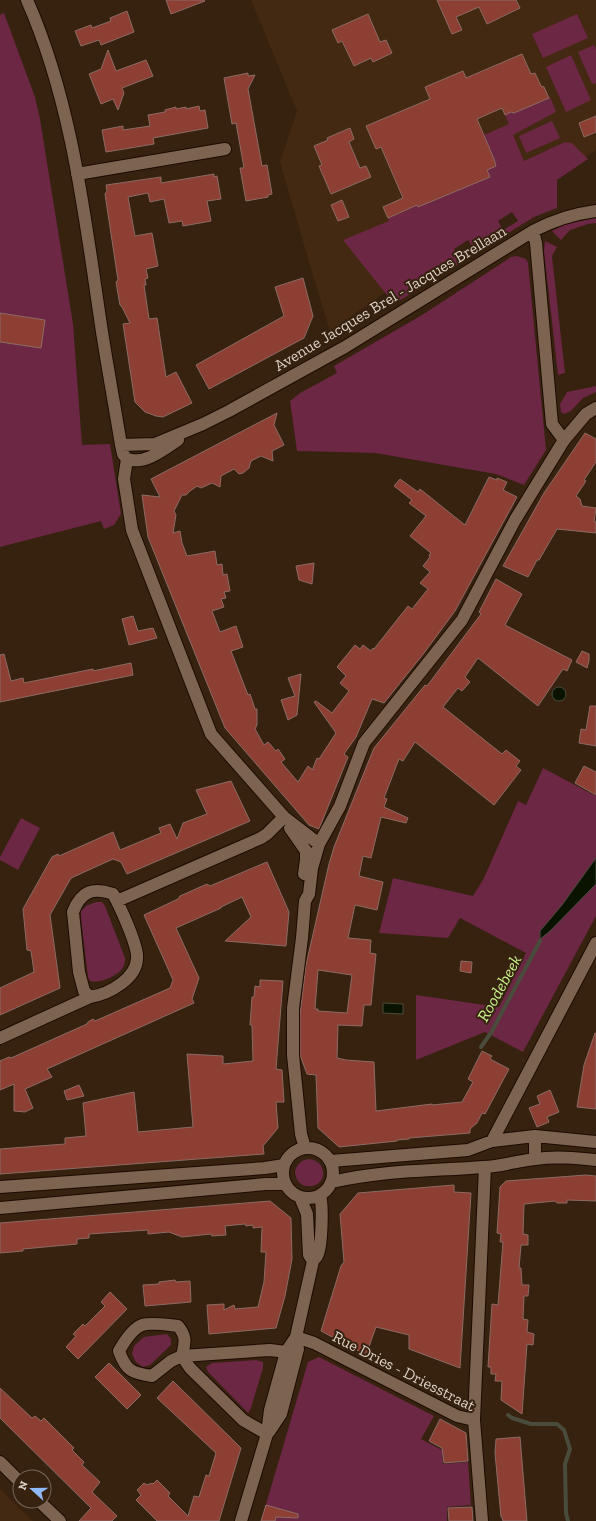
<svg xmlns="http://www.w3.org/2000/svg" width="596" height="1521" font-family="'Zilla Slab',serif">
<style>
.built{fill:#432911}
.green{fill:#6b2743;fill-rule:evenodd}
.water{fill:#0a1300;stroke:#4a4c3b}
.lines{fill:none;stroke-linecap:round;stroke-linejoin:round}
.stream{stroke:#4a4c3b;stroke-width:4}
.building{fill:#8d3f34;stroke:#8c6b65;fill-rule:evenodd}
.minor-casing{stroke:#1d0b00;stroke-width:14}
.minor{stroke:#7c6450;stroke-width:12}
.labels{text-anchor:middle;dominant-baseline:central;stroke-width:4;stroke-linejoin:round;paint-order:stroke}
.street-label{font-size:16px;fill:#dfd1c6;stroke:#36220f}
.water-label{font-size:17px;font-style:italic;fill:#c8f38b;stroke:#36220f}
</style>
<rect width="100%" height="100%" fill="#36220f"/>
<path class="built" d="M251,0H596V150L432,260L330,331L309,262L280,162L297,111Z
M0,1489L13,1502L33,1521H0Z"/>
<path class="green" d="M4,13L35,97L40,119L73,324L82,445L110,444L121,514L114,525L104,529L101,521L0,547V15Z
M577,14L588,38L543,58L532,34Z
M594,45L596,49V83L592,84L578,52Z
M571,55L591,100L566,112L546,67Z
M550,97L556,112L513,135L524,161L565,142L572,143L588,159L557,180V208L534,217L394,304L343,240L389,221L388,218L405,211L415,200L418,207L490,177L487,170L494,159L484,135L509,124L505,115L511,112L514,113ZM512,212L518,221L503,230L498,221ZM468,240L473,248L459,258L454,249Z
M552,121L560,138L526,153L519,136Z
M596,218V223L588,224L570,230L561,240L552,231L566,224Z
M545,241L557,247L552,256L565,373L558,375L544,251Z
M517,256L526,259L528,263L546,450L524,485L496,474L375,453L297,451L290,401L300,393L337,373L334,366L422,315L511,257Z
M596,386V392L583,398L571,411L564,414L561,412L560,404L567,392Z
M543,768L596,796V916L523,1052L485,1032L416,1060V995L499,1007L526,953L460,918L448,938L379,933L393,878L473,896L484,878L518,801L526,805Z
M21,818L40,828L18,870L0,860V857Z
M96,902H102L105,906L125,958C125,960 125,963 124,965C121,975 100,984 90,981L88,977L81,918V911L86,906Z
M310,1159C315,1160 320,1162 322,1168C330,1187 296,1196 295,1171C297,1164 302,1159 310,1159Z
M167,1334L171,1339V1345L150,1365L143,1367L136,1362L132,1354L134,1346L144,1337Z
M319,1357L434,1416L421,1439L442,1450L443,1464L468,1462L471,1505L447,1507V1521H261L308,1362Z
M256,1360L263,1362V1368L251,1408L248,1413L208,1372L206,1367L212,1363Z"/>
<path class="water" d="M552 694a7 7 0 1 1 14 0a7 7 0 1 1-14 0Z
M596,858V884L549,932L540,939V941V931L562,905Z
M383,1003L403,1004V1014L383,1013Z"/>
<g class="lines">
<path class="stream" d="M481,1047L492,1031L540,941
M508,1415L512,1418L531,1424H557L564,1430L570,1449L565,1464L566,1513L568,1521"/>
</g>
<path class="building" d="M166,0H204L205,1L171,14Z
M437,0H516L520,8L487,24L479,7L456,17L462,30L452,34Z
M127,11L134,32L101,45L99,40L81,46L75,31L91,25L92,28L111,21L110,18Z
M368,14L380,42L386,40L392,53L373,62L371,58L354,66L342,41L338,43L332,30Z
M108,50L116,71L146,60L153,76L122,88L124,93L118,110L113,99L101,104L89,74L101,69Z
M522,54L531,74L535,73L541,86L544,87L549,98L514,113L511,112L505,115L502,108L477,119L494,159L496,166L487,170L490,177L418,207L417,205L388,218L383,207L403,198L381,147L376,149L366,126L430,99L425,87L463,71L466,78Z
M248,73V76L255,75L248,89L262,166L267,165L272,194L268,195V197L246,201L240,168H244L236,123L232,124L224,78Z
M199,106L200,111L205,110L208,128L153,138L154,144L106,152L102,130L123,126V130L150,126L148,115L165,112V110L176,107V109L186,107V109Z
M596,116V132L584,137L579,123Z
M350,128L354,139L349,142L360,168L366,166L371,177L331,194L319,166L322,165L314,146L328,140L327,138Z
M214,174V177L217,176L221,199L207,201L211,221L183,226L182,221L169,223L164,199L150,202L148,193L128,197L135,236L152,233L158,266L146,269L148,278L145,279L146,285H144L149,319L157,318L166,377L176,372L192,403L163,417L156,416L145,412L135,402L123,324L130,323L122,307L120,305L116,282L118,280L105,194L107,191L106,185L161,177V183Z
M342,200L349,217L338,221L331,205Z
M303,278L313,316L304,338L209,389L196,365L284,316L275,287Z
M0,313L45,320L41,348L0,342Z
M277,413L274,425L284,445L272,451L273,461L261,456L251,461L249,468L243,473L239,474L234,469L221,476L220,487L212,483L201,488L197,486L190,491L186,495H182L174,511L176,515L173,533L180,531L182,543L187,556L215,551L217,565L222,564L223,575L227,574L230,591L224,592L226,598L221,599L224,607L212,611L220,632L236,626L243,647L231,651L248,695L250,694L255,709H257V725L255,729L264,745L268,742L276,751L278,749L285,759L281,762L298,782L308,766L313,770V768L317,758L319,759L336,733L314,702L316,701L332,713L349,691L340,683L346,676L337,667L355,645L360,649L363,645L371,651L373,648L374,649L408,606L412,609L428,589L420,583L430,572L423,566L430,557L429,555L431,553L410,536L426,516L409,503L412,500L394,486L400,479L418,492L420,489L465,525L489,477L497,480V478L507,482L503,490L517,497L455,611L424,653L384,703L372,699L356,737L344,754L348,757L319,829L309,825L225,728L148,537L142,495L160,497L151,479Z
M585,433L596,439V462L584,480L586,481L576,496L580,499L582,506L596,508L594,522H596V533L557,529L539,560H537L528,577L503,566L544,493Z
M314,563L312,584L299,580L296,566Z
M496,579L522,594L505,625L572,660L567,671L563,669L538,706L478,658L465,677L470,682L462,691L458,688L443,707L502,754L506,750L520,761L516,766L521,770L494,805L415,742L403,761L399,759L384,798L387,799L384,807L408,818L406,823L381,817L371,858L363,856L359,876L383,882L377,910L355,905L348,938L371,940L370,953L376,954L371,1005H364L362,1026L338,1025L337,1058L346,1060L374,1062L376,1111L432,1104V1105L462,1102L473,1082L468,1079L482,1051L492,1056L490,1059L509,1069L485,1114L482,1113L477,1123L470,1129V1133L409,1138V1139L397,1140V1141L339,1147L318,1128L316,1075L307,1074L300,1055V1015L306,965L329,864L334,847L374,748L425,685L427,686L481,614L479,612ZM318,970L352,975L347,1013L318,1011V1009H315Z
M133,616L138,631L153,628L157,638L129,645L122,619Z
M582,651L589,654V661L587,668L576,662Z
M4,654L11,681L23,678L24,683L93,669V671L131,663L133,675L0,702V655Z
M301,674L297,715L288,720L281,700L295,696L288,678Z
M590,706H596V746L579,743L581,729L586,730Z
M584,766L596,772V795L575,783Z
M231,781L250,821L127,874L121,862L113,859L71,878L50,915L60,988L0,1015V988L34,972L31,951L27,950L23,909L52,857L58,854L59,856L113,832L120,850L161,833L159,828L170,824L177,839L183,823L207,814L196,790Z
M267,862L289,912L286,946L225,941L251,917L242,897L221,907V908L176,928L199,978L192,999L194,1003L47,1069L52,1077L25,1089L33,1108L25,1112L14,1111V1084L0,1090V1061L9,1057L11,1058L87,1024L88,1022L93,1019L95,1021L170,988L173,980L144,915L178,899L180,896L207,884L210,886Z
M461,961L472,962L471,973L460,971Z
M260,980L283,981L276,1069L282,1070L284,1102H276L278,1128L263,1146L264,1154L0,1174V1149L65,1144V1138L86,1136L83,1103L134,1092L138,1132L193,1127L187,1054L223,1056V1064L253,1061L252,1025H250L252,997H254L255,986L260,987Z
M595,1033H596V1109L577,1107L584,1065Z
M79,1085L84,1096L67,1100L64,1091Z
M550,1090L559,1112L547,1117L549,1122L537,1127L529,1108L540,1104L537,1096Z
M586,1175L596,1176V1201L567,1200V1203H557L555,1201L524,1204L523,1234L528,1235V1245H521L519,1268H521L522,1285H529L528,1296H524L523,1319L528,1320L527,1332L534,1334L533,1345L527,1344L522,1414L501,1400L502,1381H495L496,1374H491V1367H488L492,1304L498,1305L503,1242H500L501,1234L497,1233L500,1187L506,1181Z
M454,1185V1192L471,1193L460,1368L409,1349V1335L376,1327L366,1355L321,1331L341,1266L344,1262L340,1214L358,1193Z
M270,1201L291,1218L292,1259L285,1296L276,1328L209,1334L207,1305L224,1304V1310L234,1305L235,1309L258,1307L264,1282L266,1252H261L262,1227L253,1228V1225L246,1226L245,1224L225,1226L226,1235L212,1236L211,1234L182,1237L169,1232L148,1234V1230L89,1234V1238L77,1239V1244L23,1249V1251L0,1253V1223Z
M175,1280L176,1282L190,1281L191,1302L145,1306L143,1285L159,1284V1282Z
M110,1292L127,1309L78,1359L66,1347L76,1336L73,1334L83,1324L85,1326L105,1306L101,1302Z
M109,1363L141,1395L127,1409L95,1377Z
M173,1381L241,1448L219,1521H157L136,1500L141,1495L137,1490L144,1483L147,1485L152,1483L153,1484L157,1480L170,1493L168,1496L188,1516L194,1496L199,1497L206,1475L209,1476L216,1453L157,1398Z
M0,1388L32,1418L35,1416L41,1421L44,1418L74,1448L72,1450L84,1462L82,1465L100,1482L92,1492L117,1516L112,1521H79L91,1508L0,1418Z
M440,1419L466,1433L468,1461L444,1463L442,1448L429,1441Z
M520,1437L527,1521H503L502,1517H501L495,1453L496,1439Z
M266,1505L298,1514V1518L276,1517L275,1521H261Z
M472,1507L473,1521H449L448,1508Z"/>
<g class="lines">
<g class="minor-casing">
<path id="minor" d="M27,0C73,104 85,220 102,332C108,370 115,408 121,445L123,454L127,459L124,479L132,530L211,734L284,817L319,844
M77,174L225,149
M533,231L536,243L552,424L564,440
M121,445L155,444L203,424L229,411L345,347L533,231C554,220 573,214 596,211
M127,459C145,465 163,450 178,440
M290,828L306,851V860L304,874
M117,901L261,838L267,834L284,817
M0,1038L90,997C109,994 139,978 137,955C136,942 120,906 113,894C93,887 81,891 73,912L79,972L84,991L90,997
M535,1136V1159
M492,1141L596,943
M283 1173a25 25 0 1 1 50 0a25 25 0 1 1-50 0Z
M305,1148L301,1134L293,1055V1008L302,938L305,901L309,894L312,868L319,844L340,806L364,743L462,620L515,520L564,440L586,414L596,408
M331,1161L468,1150L492,1141L535,1136L596,1142
M332,1182C382,1170 434,1171 484,1167C501,1166 518,1161 535,1159C556,1156 576,1158 596,1160
M0,1187L265,1168L284,1165
M300,1197L307,1214L309,1255L313,1261
M0,1208L266,1184H285
M296,1337L314,1343L457,1416L474,1420
M269,1432L281,1414L298,1349L296,1337
M267,1434L243,1420L190,1368L182,1356C185,1342 187,1337 178,1326C168,1325 151,1322 142,1325C132,1329 124,1342 119,1351C126,1371 132,1373 152,1376L171,1361L182,1356L270,1350L286,1352
M0,1462L20,1482
M39,1501L60,1521
M241,1521L267,1434L270,1410L286,1352L296,1337L313,1261C314,1259 316,1258 317,1256C322,1249 323,1205 320,1195
M482,1521L474,1420L485,1167"/>
</g>
<use href="#minor" class="minor"/>
</g>
<g class="labels">
<g class="street-label">
<text transform="translate(390 298) rotate(-31)">Avenue Jacques Brel - Jacques Brellaan</text>
<text transform="translate(404 1371) rotate(27)">Rue Dries - Driesstraat</text>
</g>
<g class="water-label">
<text transform="translate(499 988) rotate(-61)">Roodebeek</text>
</g>
</g>
<g transform="translate(32 1489) rotate(291)"><circle r="19" fill="#36220f" stroke="#7a6858"/>
<path d="M0-3L7 15L0 10L-7 15Z" fill="#8fb8fd"/>
<text y="-6" font-size="11" font-weight="bold" text-anchor="middle" fill="#dfd1c6">N</text>
</g>
</svg>
